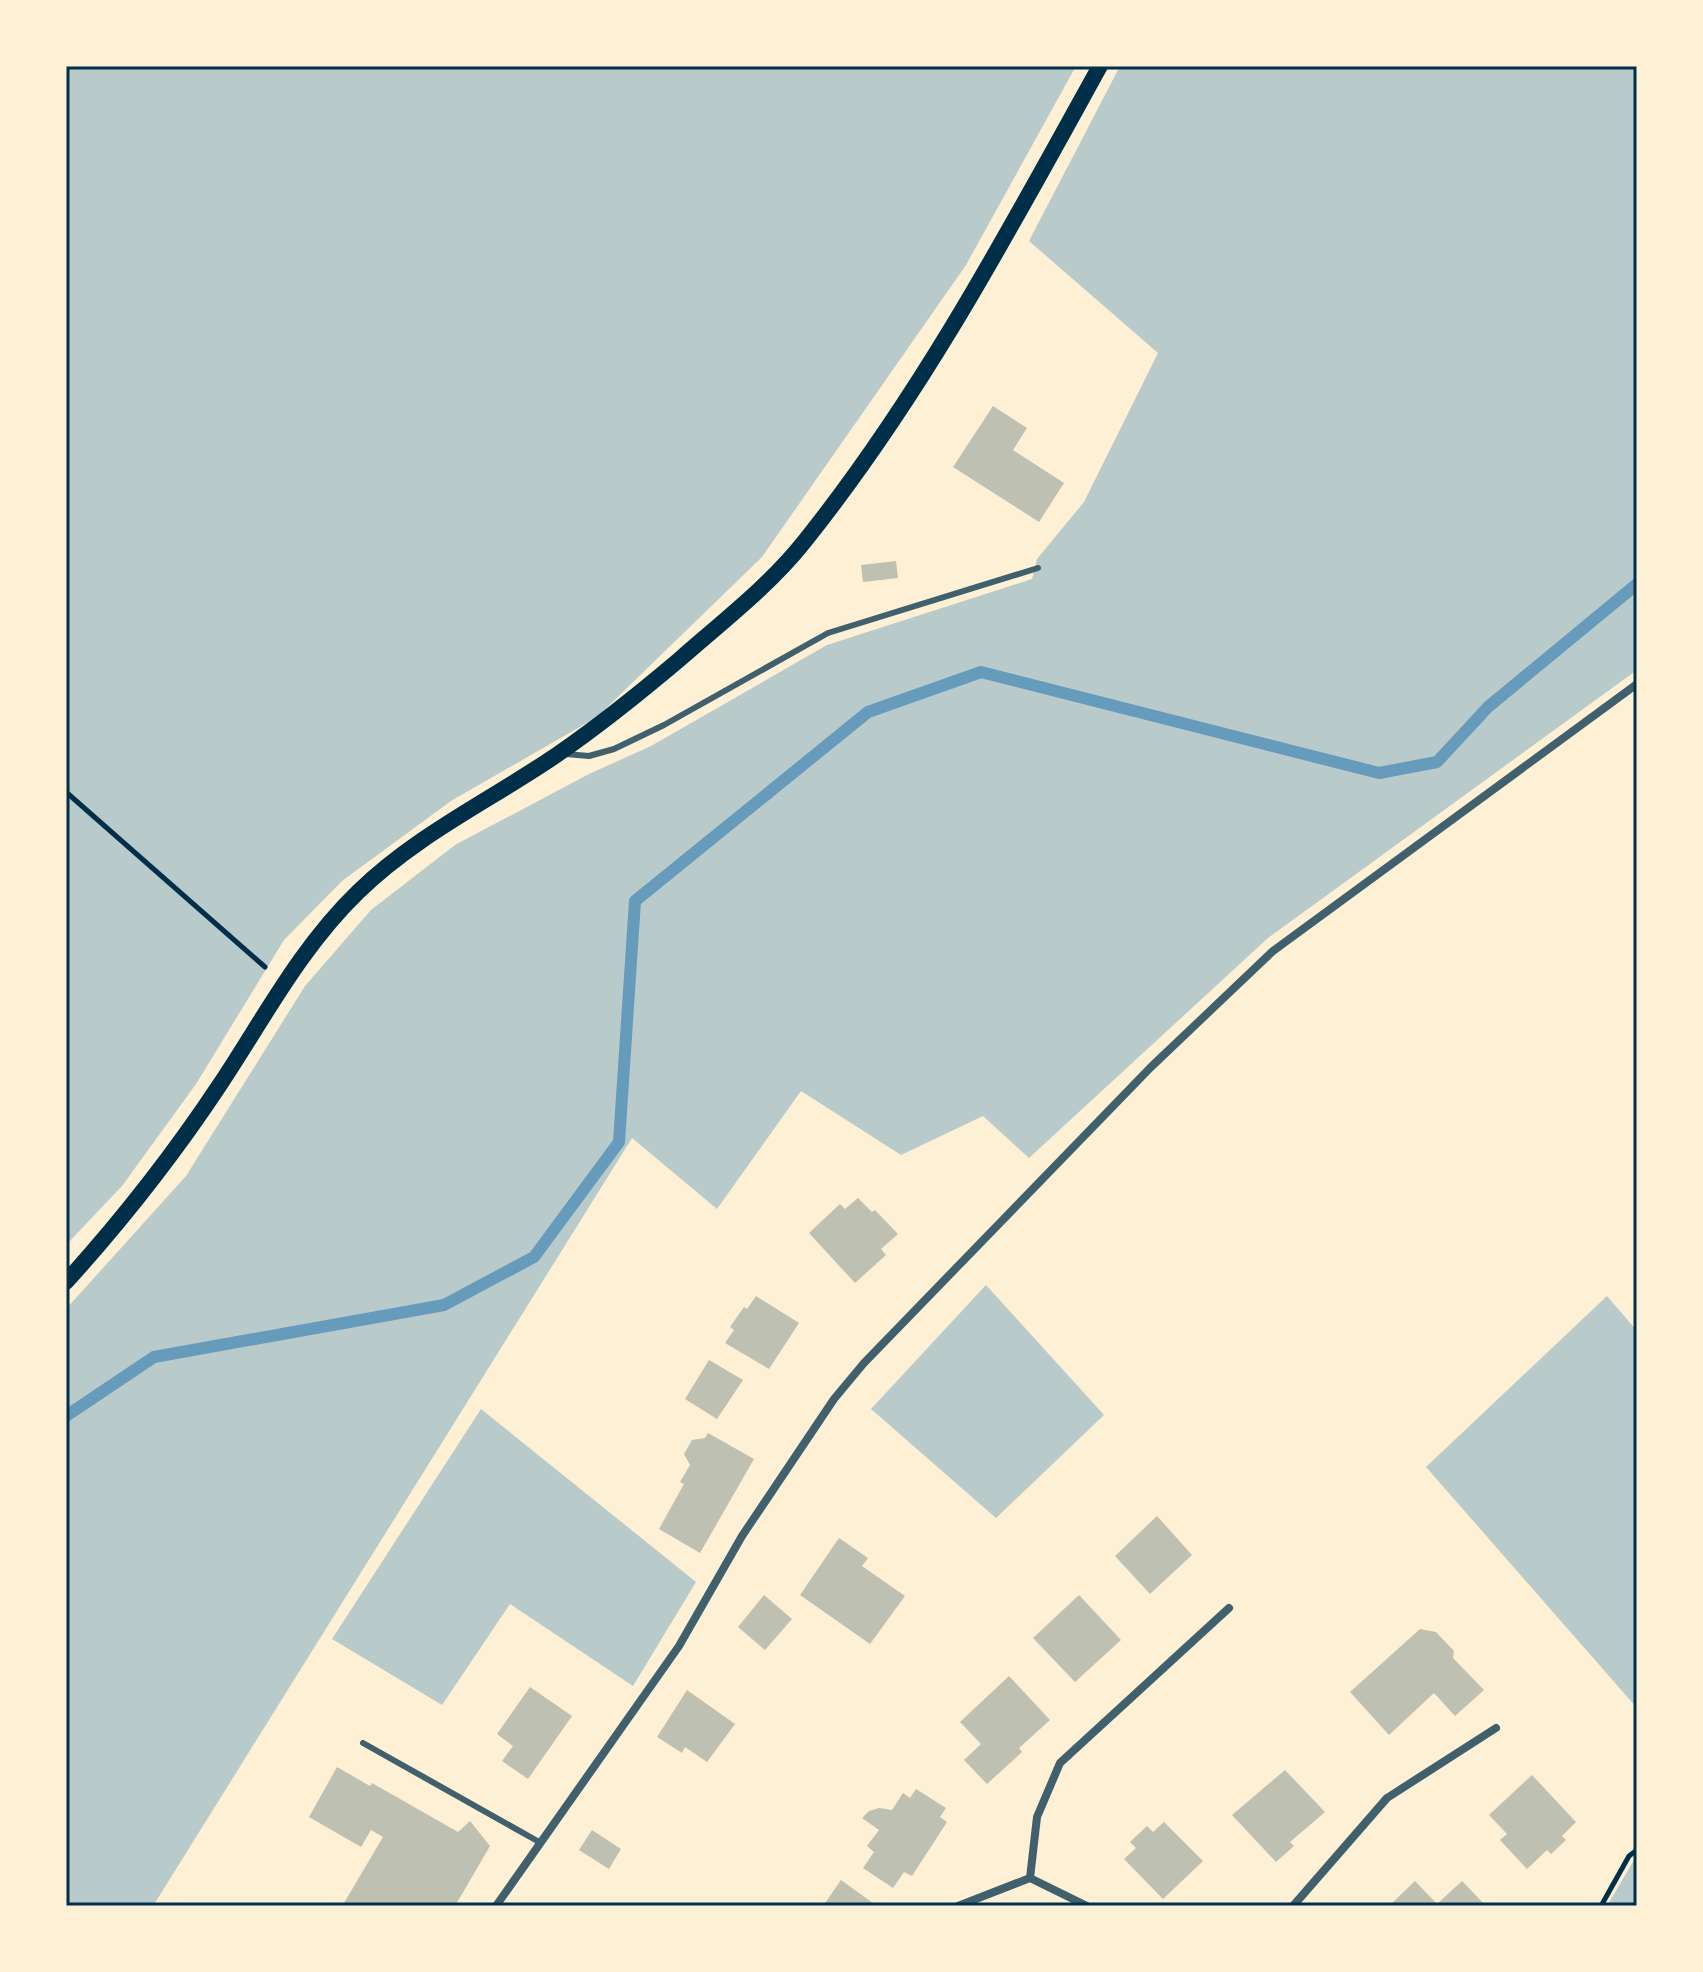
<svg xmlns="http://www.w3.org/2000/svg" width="1703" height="1972" font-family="'Public Sans',sans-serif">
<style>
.green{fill:#b9caca}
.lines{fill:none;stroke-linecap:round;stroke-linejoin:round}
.stream{stroke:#669bbc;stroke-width:12}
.building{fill:#bec0b2}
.path{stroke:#003049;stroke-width:5}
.service{stroke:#3f606c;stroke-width:6}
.minor{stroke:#3f606c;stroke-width:8}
.secondary{stroke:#003049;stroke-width:16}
.neatline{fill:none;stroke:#003049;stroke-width:3}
</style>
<rect width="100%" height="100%" fill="#fdf0d5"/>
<path class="green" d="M66,66H1076L966,265L762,557L597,717L451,801L342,881L284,940L196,1084L122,1186L66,1245Z
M1120,66H1637V670L1268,938L1029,1158L983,1116L901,1155L801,1091L717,1209L632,1138L153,1906H66V1309L186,1176L305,986L371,910L455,845L589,774L651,746L827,645L1032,579L1037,559L1084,502L1158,353L1029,241Z
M986,1285L1104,1415L996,1518L871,1409Z
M1607,1296L1637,1331V1708L1426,1467Z
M481,1409L696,1582L633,1686L510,1604L442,1705L332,1639Z
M1637,1857V1906H1607L1634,1860Z"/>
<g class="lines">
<path class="stream" d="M66,1416L154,1357L444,1305L534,1257L619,1142L635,901L868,712L981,672L1379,773L1437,762L1488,707L1637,584"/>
</g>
<path class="building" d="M993,406L1027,428L1013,450L1064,483L1039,522L953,467Z
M896,561L898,578L863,582L861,565Z
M858,1198L872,1212L875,1210L898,1234L881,1249L886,1255L855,1283L809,1233L840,1204L845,1209Z
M756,1296L799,1323L769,1369L725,1343L734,1330L730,1327L744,1307L747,1309Z
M709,1360L743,1380L717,1419L685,1399Z
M708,1433L754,1459L700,1553L659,1529L684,1484L680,1482L690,1465L684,1454L692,1440L705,1438Z
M1157,1516L1192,1555L1150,1594L1115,1556Z
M839,1538L868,1558L862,1566L905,1596L870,1644L800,1595Z
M764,1595L792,1619L765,1650L738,1627Z
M1079,1595L1121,1640L1075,1682L1033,1638Z
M1420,1629L1436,1632L1454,1651L1453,1658L1484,1690L1455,1716L1434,1693L1389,1735L1350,1692Z
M1009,1676L1050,1720L1019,1748L1022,1752L987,1784L964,1760L981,1744L960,1722Z
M530,1687L572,1716L528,1779L502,1761L513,1746L497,1734Z
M687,1690L735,1724L707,1762L685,1747L682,1753L657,1737Z
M337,1767L370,1786L372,1783L458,1832L470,1821L490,1846L455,1906H349L344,1903L383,1837L371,1830L361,1847L309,1817Z
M1285,1770L1325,1812L1290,1842L1294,1846L1276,1862L1232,1815Z
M1532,1775L1576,1822L1562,1836L1566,1840L1551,1854L1547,1850L1527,1869L1500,1840L1507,1834L1489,1815Z
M916,1789L946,1808L940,1817L947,1822L912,1876L904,1872L893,1888L863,1868L874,1852L867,1846L879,1830L862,1818L869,1811L879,1808L892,1810L903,1793L910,1798Z
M1164,1822L1203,1861L1163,1899L1124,1859L1136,1848L1130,1842L1147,1826L1153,1832Z
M592,1830L621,1849L609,1869L579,1850Z
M841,1880L877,1906H823Z
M1415,1881L1437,1904L1462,1881L1486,1906H1389Z"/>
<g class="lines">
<path class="path" d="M66,792L265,967
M1601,1906L1629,1856L1637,1850"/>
<path class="service" d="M566,754L589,756L614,749L664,725L828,633L1038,568
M363,1743L541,1843"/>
<path class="minor" d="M1030,1878L1037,1817L1060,1763L1229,1608
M496,1906L679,1646L742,1536L834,1399L864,1363L1151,1067L1273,951L1637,684
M958,1906L1030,1878L1087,1906
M1293,1906L1387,1798L1496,1728"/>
<path class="secondary" d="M66,1282C123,1219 174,1154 221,1083C264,1018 301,947 358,892C416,835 491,800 558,754C600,725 641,692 680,659C722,622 769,586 804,542C921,396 1010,229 1100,66"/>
</g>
<rect width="1703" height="1972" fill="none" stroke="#fdf0d5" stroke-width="136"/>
<rect x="68" y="68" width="1567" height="1836" class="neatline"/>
</svg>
